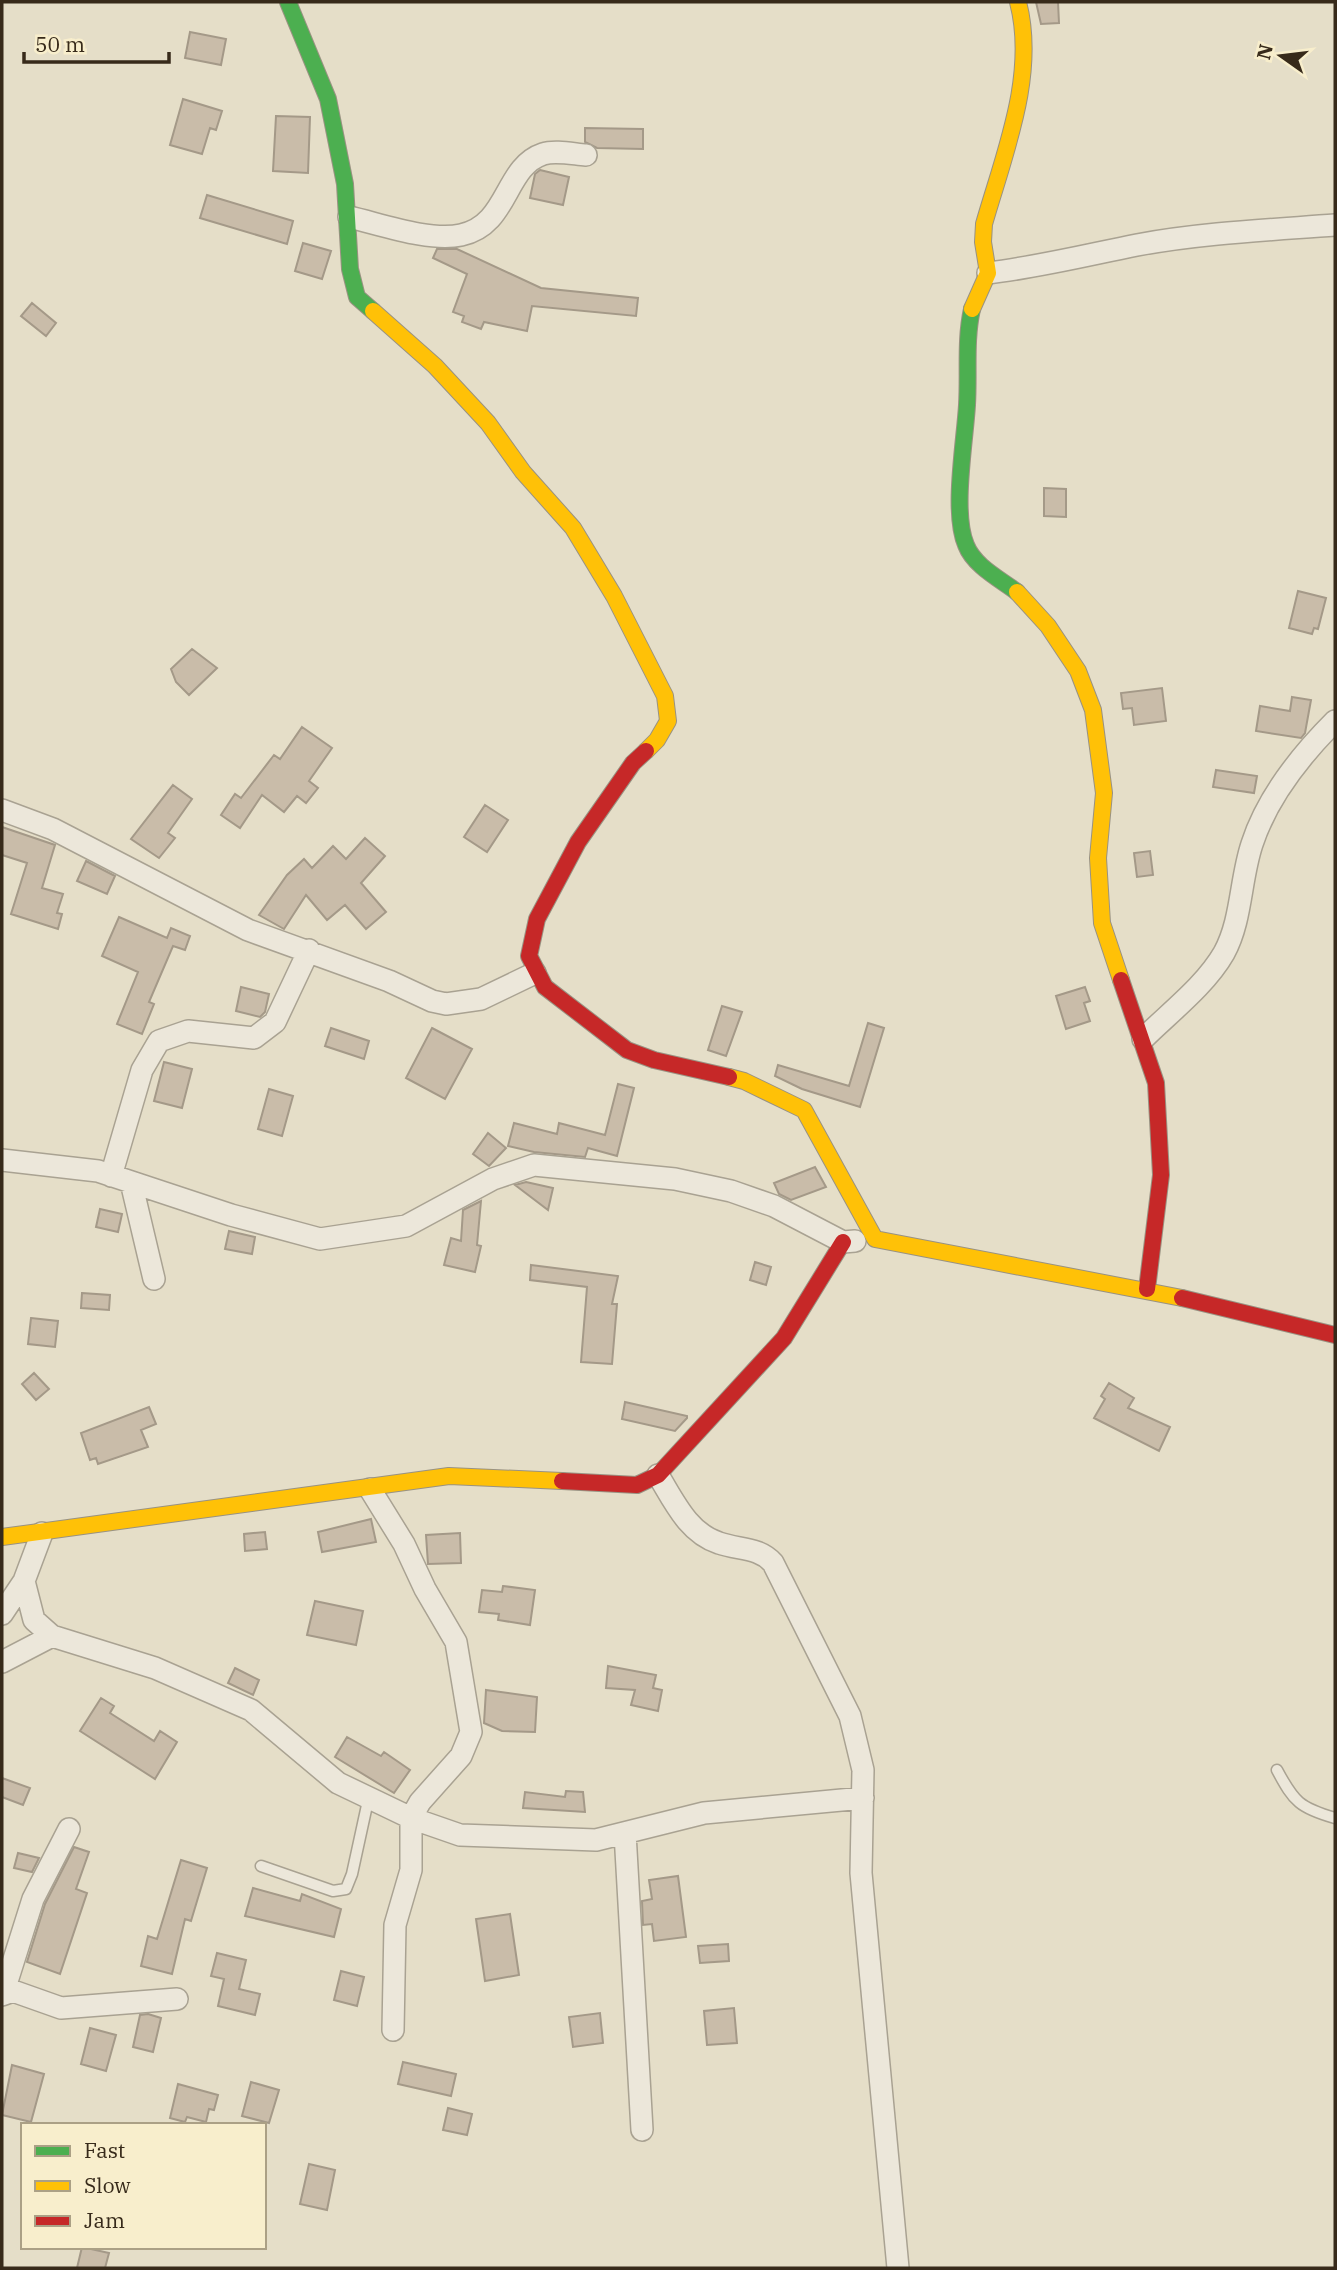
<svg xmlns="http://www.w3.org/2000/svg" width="1337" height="2270" font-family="'IBM Plex Serif',serif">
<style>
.building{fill:#c9bca9;stroke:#a49988;stroke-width:2}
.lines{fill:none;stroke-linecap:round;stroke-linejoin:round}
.lane-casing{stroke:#a9a292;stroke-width:13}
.street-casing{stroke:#a9a292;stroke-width:24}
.fast-casing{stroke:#999282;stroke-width:18}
.slow-casing{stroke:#999282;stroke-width:18}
.jam-casing{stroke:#999282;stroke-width:18}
.lane{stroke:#ece7da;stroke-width:10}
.street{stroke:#ece7da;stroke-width:21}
.fast{stroke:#4caf50;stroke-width:16}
.slow{stroke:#ffc107;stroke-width:16}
.jam{stroke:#c62828;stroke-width:16}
</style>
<rect width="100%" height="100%" fill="#e5dec8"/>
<path class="building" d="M1036,2H1058L1059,23L1041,24Z
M190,32L226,39L221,65L185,58Z
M183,99L222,111L216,130L210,128L202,154L170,145Z
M276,116L310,117L308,173L273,171Z
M585,128L643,129V149L597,148L585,142Z
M540,170L569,177L563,205L530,198L535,174Z
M207,195L293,221L287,244L200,218Z
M303,243L331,251L322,279L295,271Z
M437,249H457L541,288L638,298L636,316L532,306L527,331L484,322L481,329L462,322L464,316L453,312L467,274L433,258Z
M32,303L56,323L46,336L21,316Z
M1044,488L1066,489V517L1044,516Z
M1298,591L1326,598L1318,629L1314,628L1312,634L1289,628Z
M192,649L217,668L189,695L176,682L171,669Z
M1162,688L1166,721L1134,725L1132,708L1123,709L1121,693Z
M1292,697L1311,700L1305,733L1301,738L1256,731L1260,706L1290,711Z
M302,727L332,748L309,781L318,788L306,803L297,796L284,812L262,795L240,828L221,815L235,794L241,798L274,755L280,759Z
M1216,770L1257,776L1254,793L1213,787Z
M173,785L192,799L168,833L175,838L159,858L131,839Z
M485,805L508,820L487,852L464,837Z
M2,827L55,845L42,888L63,894L57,913L62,914L58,929L11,914L27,863L2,855Z
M365,838L385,856L361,883L386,912L366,929L345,905L327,920L306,895L284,929L259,915L287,875L304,859L312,868L333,846L346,859Z
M1150,851L1153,875L1137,877L1134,853Z
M86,861L115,876L107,894L77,881Z
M119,917L167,938L171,928L190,936L185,950L173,946L149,1002L154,1004L142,1034L117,1024L138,972L102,956Z
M241,987L269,994L265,1012L260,1017L236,1011Z
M1085,987L1090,1001L1084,1003L1090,1021L1066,1029L1056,996Z
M722,1006L742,1012L726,1056L708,1050Z
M868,1023L884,1028L860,1107L802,1089L775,1076L778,1065L849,1086Z
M331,1028L369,1041L364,1059L325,1046Z
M432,1028L472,1049L445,1099L406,1078Z
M164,1062L192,1069L182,1108L154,1101Z
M618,1084L634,1088L617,1156L588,1148L585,1157L534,1152L508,1146L514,1123L557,1134L559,1123L605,1135Z
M269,1089L293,1096L282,1136L258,1129Z
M488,1133L506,1148L489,1166L473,1154Z
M815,1167L826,1187L791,1200L779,1194L774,1183Z
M526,1182L553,1188L548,1210L515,1185Z
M481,1201L477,1245L481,1246L475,1272L444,1265L451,1238L461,1241L463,1210Z
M100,1209L122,1214L118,1232L96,1227Z
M229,1231L255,1237L252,1254L225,1249Z
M755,1262L771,1267L766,1285L750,1280Z
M531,1265L618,1276L612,1304H617L612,1364L581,1362L587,1287L530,1280Z
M82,1293L110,1295L109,1310L81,1308Z
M31,1318L58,1321L55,1347L28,1344Z
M34,1373L49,1389L36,1400L22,1384Z
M1109,1383L1134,1398L1128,1408L1170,1427L1159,1451L1094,1418L1105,1399L1101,1396Z
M625,1402L687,1416V1418L675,1431L622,1419Z
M149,1407L156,1424L141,1430L148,1447L98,1464L96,1458L90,1460L81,1433Z
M371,1519L376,1542L322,1552L318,1532Z
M265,1532L267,1549L245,1551L244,1534Z
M460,1533L461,1563L428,1564L426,1535Z
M503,1586L535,1590L530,1625L498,1620L499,1614L479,1612L482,1590L502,1592Z
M315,1601L363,1611L356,1645L307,1635Z
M608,1666L656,1675L653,1688L662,1690L658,1711L631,1705L635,1690L606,1688Z
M235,1668L259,1680L253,1695L228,1683Z
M486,1690L537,1697L535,1732L502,1731L484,1723Z
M101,1698L114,1706L110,1713L154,1741L160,1731L177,1742L155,1779L80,1731Z
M347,1737L381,1756L384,1752L410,1770L394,1793L335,1757Z
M2,1778L30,1788L23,1805L2,1797Z
M566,1791L583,1792L585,1812L523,1808L525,1792L565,1797Z
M74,1847L89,1852L76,1889L87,1893L60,1974L27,1962L45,1904Z
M18,1853L39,1858L32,1872L14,1868Z
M181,1860L207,1868L191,1921L185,1919L172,1974L141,1966L148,1936L157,1939Z
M678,1876L686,1937L654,1941L652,1924L643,1925L642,1901L652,1899L649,1880Z
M253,1888L300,1901L302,1894L341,1909L334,1937L245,1916Z
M510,1914L519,1975L485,1981L476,1919Z
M728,1944L729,1961L700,1963L698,1946Z
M217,1953L246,1960L239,1989L260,1994L255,2015L218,2006L224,1979L211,1976Z
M341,1971L364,1977L357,2006L334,2000Z
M734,2008L737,2043L707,2045L704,2011Z
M600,2013L603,2043L573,2047L569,2017Z
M148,2014L161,2018L153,2052L133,2047L140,2015Z
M90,2028L116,2035L106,2071L81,2064Z
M403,2062L456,2074L451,2096L398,2084Z
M12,2065L44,2074L31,2122L2,2115Z
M251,2082L279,2090L269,2123L242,2116Z
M178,2084L218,2095L214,2110L209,2109L206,2122L187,2117L185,2122L170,2118Z
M448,2108L472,2114L467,2135L443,2130Z
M309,2164L335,2170L327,2210L300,2204Z
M82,2247L109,2253L105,2268H77Z"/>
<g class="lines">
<g class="lane-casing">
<path id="lane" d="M1277,1770C1294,1802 1300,1808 1335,1818
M261,1866L333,1891L346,1889L352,1874L369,1796"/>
</g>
<g class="street-casing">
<path id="street" d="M349,217C380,224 430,242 461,235C509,225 504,167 543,154C555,150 573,154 586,155
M988,273C1039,267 1087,255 1137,245C1202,233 1269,230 1335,225
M2,810L53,829L248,930L389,981L432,1001L446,1004L481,999L535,973
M1143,1039C1169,1013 1205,986 1224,953C1242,920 1240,880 1252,844C1267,798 1301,755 1335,721
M2,1160L98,1171L231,1215L320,1239L406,1226L493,1179L534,1165L675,1179L731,1191L774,1206L843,1242L855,1241
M111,1176L142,1070L159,1041L188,1031L254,1038L275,1022L309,950
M131,1182L154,1279
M658,1475C674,1501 688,1533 719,1543C739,1550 759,1547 773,1563L850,1716L863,1770L861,1873L898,2268
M370,1489L404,1544L425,1589L456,1642L471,1732L461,1756L420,1802L411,1818V1870L395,1925L393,2030
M24,1581L34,1620L52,1636
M2,1614L24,1581L42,1533
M2,1662L52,1636L155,1668L251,1710L338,1783L411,1818L460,1835L596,1840L704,1813L863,1798
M625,1833L642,2130
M3,1994L33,1899L69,1829
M2,1995L13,1991L61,2008L177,1999"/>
</g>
<g class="fast-casing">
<path id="fast" d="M288,2L328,99L345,184L350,269L357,297L373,311
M972,309C965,341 969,372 967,405C965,441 952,513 966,545C974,566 1000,579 1017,592"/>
</g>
<g class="slow-casing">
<path id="slow" d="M972,309L988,273L983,242L984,224C1004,154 1037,75 1018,2
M373,311L435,366L488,423L523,472L573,528L614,596L665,696L668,721L657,740L646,751
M1017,592L1048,626L1078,671L1093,710L1104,793L1098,858L1102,923L1121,980
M729,1077L744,1081L804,1110L875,1239L1182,1298
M2,1537L449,1476L562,1481"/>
</g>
<g class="jam-casing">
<path id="jam" d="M646,751L633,763L578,842L537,919L529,956L545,987L627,1050L654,1060L729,1077
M1121,980L1156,1083L1161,1175L1147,1289
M1182,1298L1335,1335
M562,1481L637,1485L658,1475L784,1338L843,1242"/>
</g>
<use href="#lane" class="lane"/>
<use href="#street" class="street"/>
<use href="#fast" class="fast"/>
<use href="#slow" class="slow"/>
<use href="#jam" class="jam"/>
</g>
<rect width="1337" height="2270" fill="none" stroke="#372a1a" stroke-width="7"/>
<rect x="21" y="2123" width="245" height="126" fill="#f8eecc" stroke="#aba085" stroke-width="2"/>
<rect x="35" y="2146" width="35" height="10" fill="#4caf50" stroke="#aba085" stroke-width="2"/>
<text x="84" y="2158" font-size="21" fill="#372a1a">Fast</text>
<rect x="35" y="2181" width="35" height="10" fill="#ffc107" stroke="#aba085" stroke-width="2"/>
<text x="84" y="2193" font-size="21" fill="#372a1a">Slow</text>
<rect x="35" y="2216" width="35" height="10" fill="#c62828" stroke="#aba085" stroke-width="2"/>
<text x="84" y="2228" font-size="21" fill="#372a1a">Jam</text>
<g transform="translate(1281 56) rotate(284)" stroke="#f8eecc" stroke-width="5" paint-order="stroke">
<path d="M0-5L12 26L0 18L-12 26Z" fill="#372a1a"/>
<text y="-10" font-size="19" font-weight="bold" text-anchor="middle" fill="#372a1a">N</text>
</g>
<path d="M24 52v10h145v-10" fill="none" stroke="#372a1a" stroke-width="3.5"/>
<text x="35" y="52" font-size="21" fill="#372a1a" stroke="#f8eecc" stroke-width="5" paint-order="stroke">50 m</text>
</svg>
